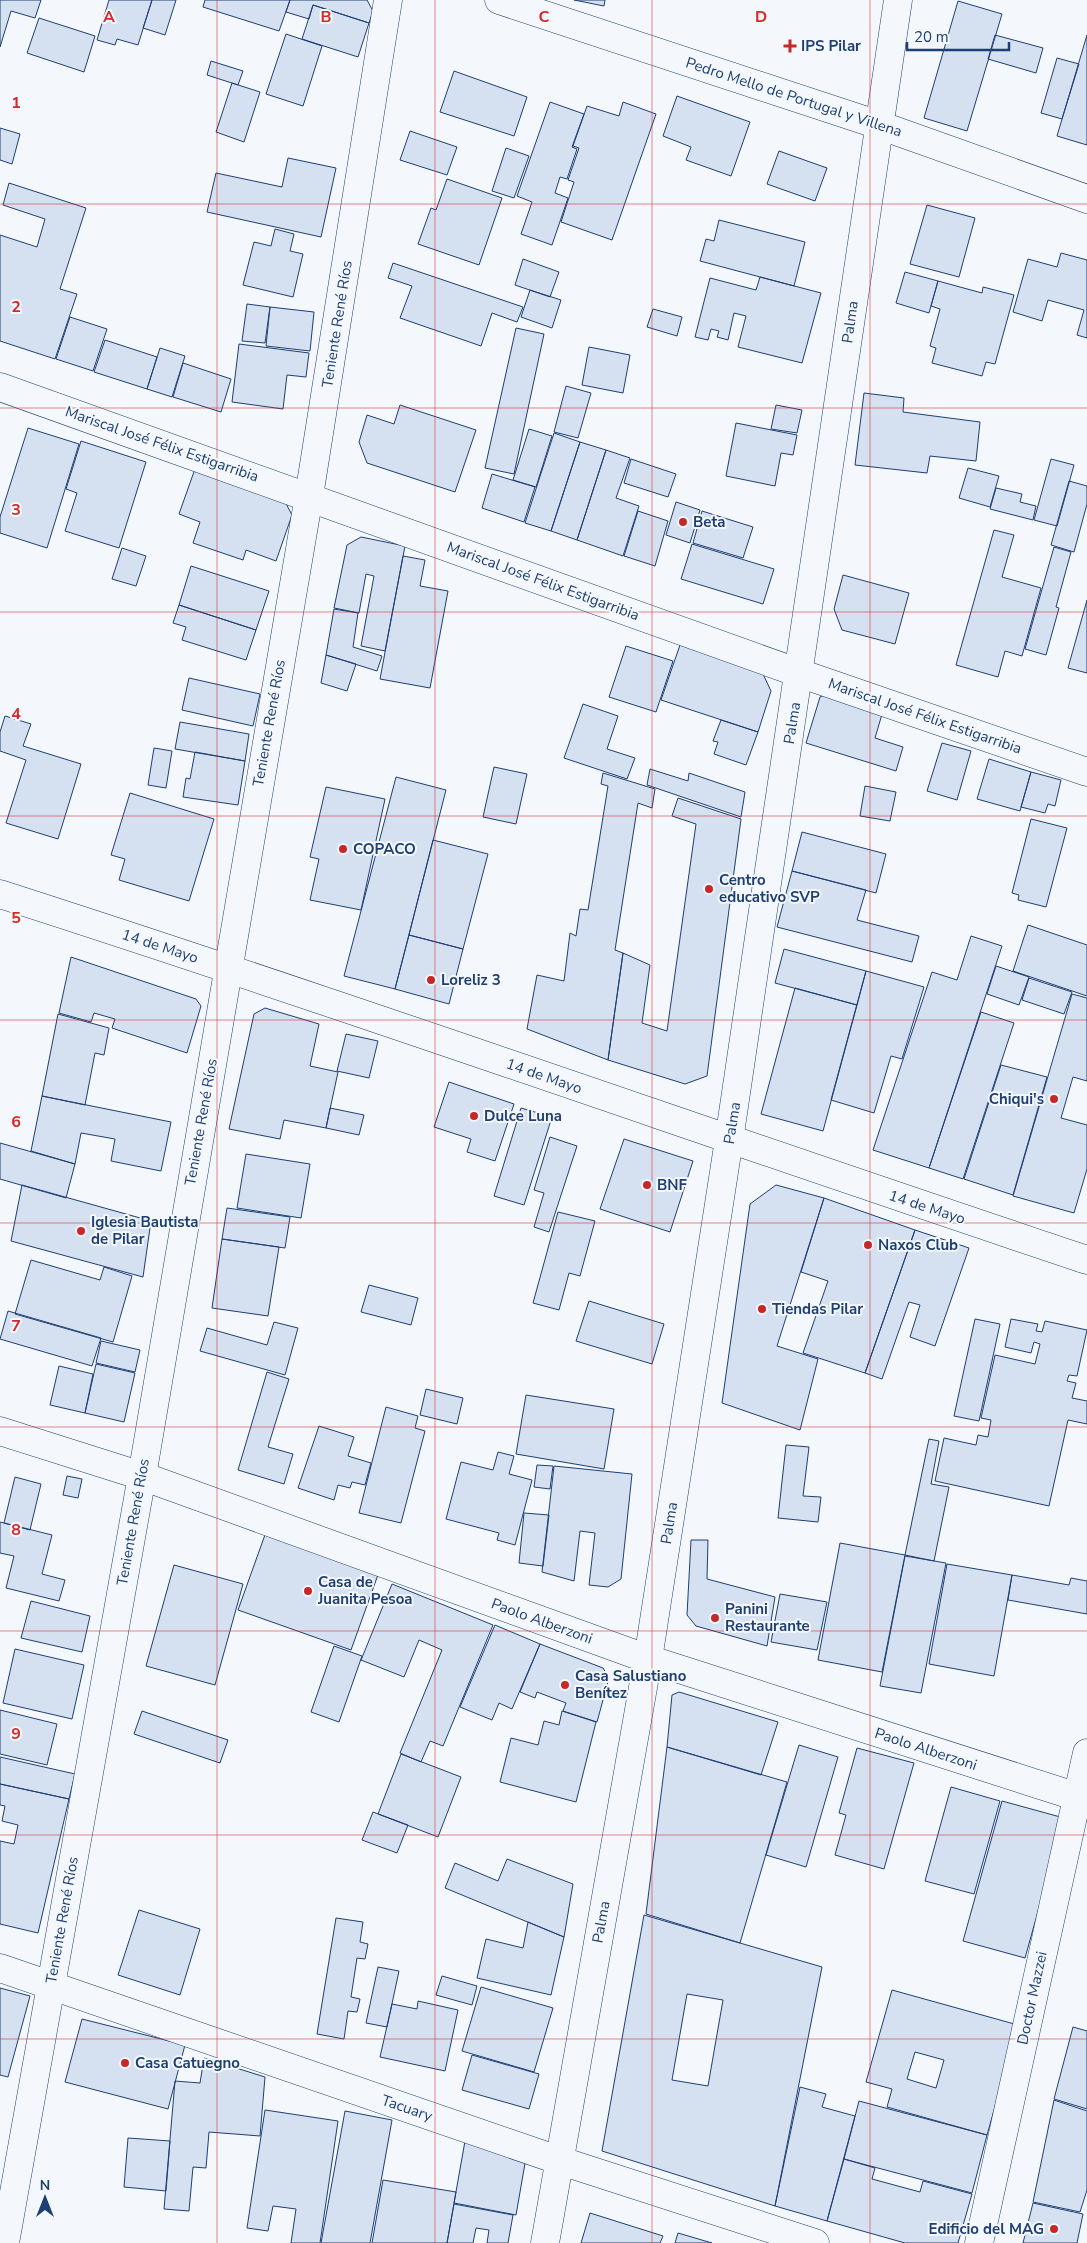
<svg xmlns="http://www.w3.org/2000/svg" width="1087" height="2243" font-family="'Nunito Sans',sans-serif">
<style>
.building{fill:#d5e0f0;stroke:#1d3f73;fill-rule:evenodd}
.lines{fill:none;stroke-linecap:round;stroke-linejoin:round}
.minor-casing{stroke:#1d3f73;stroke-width:29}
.major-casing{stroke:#1d3f73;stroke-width:29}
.minor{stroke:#f4f7fb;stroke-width:28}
.major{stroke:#f4f7fb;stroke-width:28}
.grid{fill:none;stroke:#d62828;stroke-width:1;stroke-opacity:0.55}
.poi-dot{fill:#c62828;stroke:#f4f7fb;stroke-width:2}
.labels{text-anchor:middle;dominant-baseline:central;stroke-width:4;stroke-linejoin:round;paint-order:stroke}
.poi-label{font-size:15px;font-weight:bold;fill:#1d3f73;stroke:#f4f7fb;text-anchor:start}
.street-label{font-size:15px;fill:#1d3f73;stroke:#f4f7fb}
.grid-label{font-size:16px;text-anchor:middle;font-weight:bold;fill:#d62828;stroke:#f4f7fb;stroke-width:4;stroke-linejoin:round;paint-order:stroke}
</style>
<rect width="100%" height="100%" fill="#f4f7fb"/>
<path class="building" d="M0,0H41L35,18L11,11L0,47Z
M109,0H152L138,45L117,39L115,45L97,40Z
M152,0H176L165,35L143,28Z
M205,0H290L279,31L203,7Z
M290,0H367L373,11L369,23L313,5L309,19L286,12Z
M574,0H605L604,6Z
M958,1L1002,14L967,131L924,118Z
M313,5L369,23L358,57L302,39Z
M39,18L95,36L84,72L27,53Z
M286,34L322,46L303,106L266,94Z
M995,35L1043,48L1036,73L988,59Z
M1087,35V145L1057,136Z
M1057,58L1079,64L1062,119L1041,113Z
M211,61L243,71L238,85L207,75Z
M454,71L527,97L514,136L440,112Z
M232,83L260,92L244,142L216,132Z
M677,96L750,122L731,176L686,160L691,147L663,136Z
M550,102L584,114L572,147L577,149L567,179L560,177L555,193L568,198L552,245L521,234L532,202L517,196Z
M623,102L656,114L612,240L561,222L574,182L568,180L579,148L573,146L587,106L619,116Z
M0,128L20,134L12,164L0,160Z
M410,131L457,147L447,175L400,160Z
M506,148L529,156L514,198L492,191Z
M779,151L827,168L815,201L767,184Z
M288,158L336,168L321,237L207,212L216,173L282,187Z
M447,179L502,198L479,265L418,244L431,208L436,210Z
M9,183L86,208L60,289L77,294L55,359L0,341V235L37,247L45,219L3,205Z
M927,205L975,218L959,277L910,264Z
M719,220L805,242L794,286L700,261L706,239L714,241Z
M275,229L294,234L290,251L303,254L293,297L243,285L254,242L271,246Z
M1061,253L1087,260V338L1077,335L1084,310L1048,300L1042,321L1013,312L1028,259L1057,267Z
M523,259L559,272L550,297L515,285Z
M393,263L523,307L517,322L492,313L481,346L400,318L412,286L388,278Z
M905,272L938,281L929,313L896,303Z
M760,277L821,293L802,363L738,347L746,316L734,313L728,340L717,337L719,331L711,329L708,340L695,337L710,278L756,290Z
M938,281L982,293L983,287L1014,295L995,364L986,362L982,376L932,363L936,348L930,346L940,309L931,306Z
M530,290L561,300L552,328L521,317Z
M247,304L270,307L265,343L242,341Z
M270,307L314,312L310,351L266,346Z
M653,309L682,317L677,336L647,327Z
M70,317L107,329L93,371L56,359Z
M516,328L544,334L514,474L485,468Z
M105,340L157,357L147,389L94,372Z
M239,344L309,353L306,377L287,375L283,409L232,402Z
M589,347L630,355L623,393L582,385Z
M160,348L185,356L172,397L147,389Z
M183,363L231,379L221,412L173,397Z
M566,386L591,393L578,438L554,432Z
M864,393L904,398L903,412L980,422L976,461L930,456L927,473L855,465Z
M400,405L476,430L455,492L367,463L359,442L367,415L394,424Z
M776,405L802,410L797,433L771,429Z
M736,423L797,435L793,455L781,453L775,486L726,476Z
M28,428L79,444L47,548L0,533V517Z
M529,429L552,436L536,487L513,480Z
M554,433L580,442L551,531L525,523Z
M81,441L146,462L119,548L65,531L77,493L66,489Z
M580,442L606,450L577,540L551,531Z
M606,450L630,458L616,498L639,506L623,556L577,540Z
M631,459L676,474L668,497L624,483Z
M1051,459L1074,465L1057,526L1034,520Z
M196,466L282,496L292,515L276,561L246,550L243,560L193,543L200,522L179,514Z
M968,468L999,476L990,507L959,498Z
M492,474L535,487L524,522L482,508Z
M1069,481L1087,486V504L1074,552L1051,545Z
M996,488L1022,494L1020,502L1036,506L1033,520L990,509Z
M676,502L700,510L690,543L666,535Z
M638,511L668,521L655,566L624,556Z
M702,511L753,527L743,558L693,543Z
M994,530L1014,535L1002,577L1041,588L1022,656L1005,651L998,677L956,665Z
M361,537L405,546L385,651L361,646L374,576L366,574L359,613L334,608L347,545Z
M692,544L774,569L763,604L681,579Z
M1054,547L1071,552L1056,607L1059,608L1046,655L1025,649Z
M122,548L146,556L136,586L112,579Z
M403,556L425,560L420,586L448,591L430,688L380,679Z
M191,566L269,591L256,630L179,605Z
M843,575L909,593L895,644L842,630L834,609Z
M1087,600V673L1068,668Z
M179,605L256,630L246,660L182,640L186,627L173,623Z
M334,609L358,613L353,647L382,656L377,671L326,655Z
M680,645L762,672L771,691L758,732L661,700Z
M626,646L673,661L656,712L609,697Z
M326,655L356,664L347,691L321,683Z
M189,678L260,694L253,726L182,710Z
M836,689L885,704L875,738L903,747L896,771L806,743L820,697Z
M583,704L618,716L607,749L635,758L627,779L564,758Z
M5,716L31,724L23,746L81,764L58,839L6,823L26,760L0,751V732Z
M721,720L758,732L746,765L714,754L718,742L713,741Z
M180,722L249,734L245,761L175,749Z
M942,743L971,751L957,800L927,791Z
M154,748L172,751L166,788L148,785Z
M195,752L245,761L238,805L183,797L186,778L190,779Z
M989,759L1031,772L1020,811L977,799Z
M494,767L527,774L516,824L483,817Z
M650,769L688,781L689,773L745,792L741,817L647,785Z
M1031,772L1061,780L1055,806L1048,804L1045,813L1021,807Z
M603,773L655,789L652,808L638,803L615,950L623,953L608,1060L527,1029L537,975L564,981L570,933L576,936L580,909L588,910L608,786L601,784Z
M396,777L446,790L395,989L344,976Z
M865,786L896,792L890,821L860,816Z
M326,787L385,799L361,910L310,900L319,859L310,857Z
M130,793L214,819L189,901L119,880L125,859L111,855Z
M678,798L741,819L707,1076L685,1084L608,1060L623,953L650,965L642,1023L667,1031L696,824L672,816Z
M1031,819L1067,828L1046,907L1018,900L1019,895L1012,893Z
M802,832L886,854L876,893L792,871Z
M433,840L488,854L463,949L409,935Z
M792,871L866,890L857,920L919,936L912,962L777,927Z
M1028,925L1087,945V996L1013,971Z
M409,935L463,949L449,1004L395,989Z
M971,936L1002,946L929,1168L873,1150L932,972L957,980Z
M784,949L866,971L857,1005L775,983Z
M71,957L196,999L201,1006L187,1053L112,1028L115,1019L94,1013L91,1022L59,1013Z
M996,966L1029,977L1019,1005L987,994Z
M866,971L924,987L902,1059L891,1056L874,1113L831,1100Z
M1029,978L1072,992L1064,1014L1022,1000Z
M795,988L857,1005L823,1131L761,1114Z
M1072,994L1087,998V1081L1073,1077L1061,1118L1087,1125V1169L1074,1213L1013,1196Z
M265,1008L319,1024L310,1066L338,1072L326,1128L284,1120L280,1139L229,1129L254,1014Z
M981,1012L1014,1023L963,1179L929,1168Z
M58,1014L109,1028L104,1055L95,1053L85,1105L42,1096Z
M346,1034L378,1041L369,1078L337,1071Z
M1001,1065L1047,1077L1013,1195L964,1179Z
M449,1082L514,1104L495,1161L467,1152L471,1139L434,1127Z
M42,1096L171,1122L161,1171L111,1161L115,1139L81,1133L75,1164L31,1151Z
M330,1108L364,1115L359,1135L326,1128Z
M521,1108L552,1117L524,1205L494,1196Z
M550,1137L577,1146L549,1232L534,1227L544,1193L534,1190Z
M624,1139L693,1161L670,1232L600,1209Z
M0,1143L75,1164L66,1198L0,1179Z
M246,1154L310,1164L301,1218L237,1208Z
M22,1185L151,1221L143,1277L11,1241Z
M776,1185L824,1198L777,1346L818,1359L800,1430L722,1403L750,1204Z
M824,1198L915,1230L865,1373L803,1353L828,1281L801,1272Z
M227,1208L290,1217L285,1248L222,1239Z
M558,1212L595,1221L580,1276L569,1273L559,1310L533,1303Z
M915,1230L969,1248L935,1346L910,1337L920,1305L909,1302L882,1379L865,1373Z
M222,1239L279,1247L268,1316L212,1308Z
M31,1260L100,1280L104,1267L132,1276L113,1342L15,1314Z
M369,1285L418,1298L411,1325L361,1312Z
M589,1301L664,1324L652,1364L576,1341Z
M8,1311L101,1338L92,1366L0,1339Z
M975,1319L1000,1324L979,1421L954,1416Z
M1011,1319L1038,1324L1036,1331L1042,1332L1045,1321L1087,1330L1077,1376L1069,1375L1067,1381L1076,1383L1072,1398L1087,1401V1424L1068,1420L1049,1506L935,1481L944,1438L976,1445L978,1435L988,1437L991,1420L981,1418L995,1355L1035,1364L1040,1344L1034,1342L1031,1353L1005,1347Z
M274,1322L298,1328L285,1375L200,1351L207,1328L267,1345Z
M101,1341L140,1350L135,1372L96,1363Z
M96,1364L135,1373L124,1422L85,1413Z
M59,1366L93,1374L85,1413L50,1405Z
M267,1372L289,1379L268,1447L293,1454L284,1484L238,1470Z
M426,1389L463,1398L457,1424L420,1415Z
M526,1395L614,1409L604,1469L516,1454Z
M386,1407L418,1416L415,1428L425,1431L401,1523L359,1513Z
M319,1426L354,1437L348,1456L371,1463L365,1485L352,1482L350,1488L338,1485L334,1500L298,1488Z
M929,1439L939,1441L931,1484L949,1487L934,1561L905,1555Z
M786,1445L809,1447L803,1496L821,1497L818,1522L778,1518Z
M498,1452L514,1456L509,1474L532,1480L515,1545L497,1540L499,1533L446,1519L461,1462L493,1470Z
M537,1465L553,1466L550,1489L534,1487Z
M554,1466L632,1474L621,1579L608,1587L589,1585L595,1533L580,1531L574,1581L542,1572Z
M67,1476L82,1479L78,1498L63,1495Z
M15,1477L41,1484L30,1530L4,1523Z
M524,1513L549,1515L543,1566L519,1563Z
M0,1522L52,1535L42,1574L65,1580L59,1601L6,1588L14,1556L0,1553Z
M266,1532L379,1572L351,1650L238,1610Z
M691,1540H708L707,1579L775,1597L767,1646L696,1626L687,1615Z
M840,1543L905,1555L882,1672L818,1660Z
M905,1556L946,1563L921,1693L880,1686Z
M947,1564L1012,1575L994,1676L929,1664Z
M174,1565L243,1584L215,1685L146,1666Z
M1012,1575L1069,1585L1071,1578L1087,1581V1614L1008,1600Z
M392,1584L493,1625L443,1746L430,1741L421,1762L400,1753L442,1650L419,1640L404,1677L361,1660Z
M780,1594L827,1602L817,1650L771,1642Z
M31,1601L90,1616L82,1652L21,1638Z
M495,1625L540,1644L512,1709L499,1703L492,1720L460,1707Z
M540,1644L603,1668L609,1678L597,1722L563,1711L566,1703L537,1692L535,1698L520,1692Z
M334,1646L362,1656L339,1722L311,1712Z
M15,1649L84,1665L72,1719L3,1703Z
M679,1692L778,1722L761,1775L667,1747L672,1695Z
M0,1710L57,1724L47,1765L0,1754Z
M142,1711L228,1740L220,1763L134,1734Z
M562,1711L596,1722L576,1802L500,1782L511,1738L538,1745L544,1721L559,1725Z
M799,1745L838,1757L806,1867L766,1855Z
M667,1747L787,1782L740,1943L646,1914Z
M857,1748L914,1763L884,1869L835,1855L846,1815L839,1813Z
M401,1754L461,1777L438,1837L378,1814Z
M0,1757L75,1774L69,1799L0,1784Z
M0,1784L69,1799L38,1933L0,1924V1841L14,1844L18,1825L2,1821L5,1806L0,1805Z
M951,1787L1000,1801L974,1894L925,1881Z
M1002,1801L1064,1818L1025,1958L963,1941Z
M373,1812L408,1825L397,1853L362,1840Z
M507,1859L573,1884L564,1937L445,1888L455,1863L498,1881Z
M139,1910L200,1929L180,1995L118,1975Z
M644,1915L822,1967L775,2206L602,2151ZM687,1994L723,2000L708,2086L672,2080Z
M336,1918L363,1922L360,1942L368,1944L365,1959L357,1958L351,1997L360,1999L357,2012L348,2011L344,2039L317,2034Z
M528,1922L564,1937L551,1995L477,1978L486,1939L523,1948Z
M378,1967L399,1971L387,2027L366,2023Z
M442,1976L477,1986L472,2005L436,1995Z
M481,1987L553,2008L534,2072L462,2051Z
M0,1988L30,1996L8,2077L0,2075Z
M892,1990L1018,2025L987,2135L887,2107L892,2089L866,2082ZM915,2052L944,2060L936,2088L907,2079Z
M418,2001L458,2010L445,2071L380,2057L392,2004L417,2009Z
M82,2019L185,2045L168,2109L65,2082Z
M1073,2027L1087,2031V2109L1054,2099Z
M472,2055L539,2074L529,2109L462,2090Z
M204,2058L265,2077L260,2136L209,2132L206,2168L193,2167L189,2211L164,2209L175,2081L200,2083Z
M800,2087L826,2094L822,2107L855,2116L827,2221L775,2206Z
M1054,2100L1087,2111V2190L1080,2212L1033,2202Z
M859,2101L987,2135L972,2193L844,2159Z
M265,2110L338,2121L320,2243H291L296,2209L273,2206L268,2231L247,2228Z
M345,2111L392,2120L370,2243H321Z
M128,2138L170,2141L166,2191L124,2187Z
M465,2141L527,2152L516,2215L454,2203Z
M844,2159L875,2168L872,2179L920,2192L923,2181L972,2194L958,2243H905L827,2221Z
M383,2180L456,2192L447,2243H372Z
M1033,2203L1083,2214L1077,2243H1023Z
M454,2204L513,2215L508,2243H487L489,2230L476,2228L473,2243H447Z
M590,2213L663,2236L660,2243H581Z
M678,2233L712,2243H675Z"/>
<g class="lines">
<g class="minor-casing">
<path id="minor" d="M499,0L879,125L1087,199
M0,1431L142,1476L648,1659L1087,1800
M0,1968L558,2160L815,2243
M5,2243L142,1476L309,496L388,0
M545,2243L648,1659L729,1140L898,0
M979,2243L1087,1753"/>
</g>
<g class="major-casing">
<path id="major" d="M0,387L799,673L1087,772
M0,894C364,1011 724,1139 1087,1260"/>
</g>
<use href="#minor" class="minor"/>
<use href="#major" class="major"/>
</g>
<path class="grid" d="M217,0V2243M435,0V2243M652,0V2243M870,0V2243M0,204H1087M0,408H1087M0,612H1087M0,816H1087M0,1020H1087M0,1223H1087M0,1427H1087M0,1631H1087M0,1835H1087M0,2039H1087"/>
<g class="poi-dot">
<path d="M787.5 38.5h5v5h5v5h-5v5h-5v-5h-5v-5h5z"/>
<circle cx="683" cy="522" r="5"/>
<circle cx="343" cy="849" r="5"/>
<circle cx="709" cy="889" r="5"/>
<circle cx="431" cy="980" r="5"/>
<circle cx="1054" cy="1099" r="5"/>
<circle cx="474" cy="1116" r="5"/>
<circle cx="647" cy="1185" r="5"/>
<circle cx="81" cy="1231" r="5"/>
<circle cx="868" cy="1245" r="5"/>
<circle cx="762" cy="1309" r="5"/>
<circle cx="308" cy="1591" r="5"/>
<circle cx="715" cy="1618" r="5"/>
<circle cx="565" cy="1685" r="5"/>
<circle cx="125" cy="2063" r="5"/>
<circle cx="1054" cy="2229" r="5"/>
</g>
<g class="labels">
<g class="poi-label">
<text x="801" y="46">IPS Pilar</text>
<text x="693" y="522">Beta</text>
<text x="353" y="849">COPACO</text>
<text x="719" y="880">Centro<tspan x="719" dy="17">educativo SVP</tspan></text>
<text x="441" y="980">Loreliz 3</text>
<text x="1044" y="1099" text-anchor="end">Chiqui's</text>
<text x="484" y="1116">Dulce Luna</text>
<text x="657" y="1185">BNF</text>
<text x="91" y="1222">Iglesia Bautista<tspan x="91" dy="17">de Pilar</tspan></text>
<text x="878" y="1245">Naxos Club</text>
<text x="772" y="1309">Tiendas Pilar</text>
<text x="318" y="1582">Casa de<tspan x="318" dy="17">Juanita Pesoa</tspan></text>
<text x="725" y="1609">Panini<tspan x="725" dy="17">Restaurante</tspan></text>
<text x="575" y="1676">Casa Salustiano<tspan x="575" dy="17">Benítez</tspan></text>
<text x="135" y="2063">Casa Catuegno</text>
<text x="1044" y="2229" text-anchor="end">Edificio del MAG</text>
</g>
<g class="street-label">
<text transform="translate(794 97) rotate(18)">Pedro Mello de Portugal y Villena</text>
<text transform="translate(850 322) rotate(-82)">Palma</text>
<text transform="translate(337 324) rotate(-81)">Teniente René Ríos</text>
<text transform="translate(162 444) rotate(19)">Mariscal José Félix Estigarribia</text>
<text transform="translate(543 581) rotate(20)">Mariscal José Félix Estigarribia</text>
<text transform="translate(925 716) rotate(19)">Mariscal José Félix Estigarribia</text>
<text transform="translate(269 723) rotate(-80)">Teniente René Ríos</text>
<text transform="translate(792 723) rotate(-81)">Palma</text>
<text transform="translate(160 946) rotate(18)">14 de Mayo</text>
<text transform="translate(544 1076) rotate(19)">14 de Mayo</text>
<text transform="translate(201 1122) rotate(-80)">Teniente René Ríos</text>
<text transform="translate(732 1123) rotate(-81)">Palma</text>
<text transform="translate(927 1207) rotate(18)">14 de Mayo</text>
<text transform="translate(133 1522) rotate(-80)">Teniente René Ríos</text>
<text transform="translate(669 1523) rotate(-81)">Palma</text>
<text transform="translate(542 1621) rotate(20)">Paolo Alberzoni</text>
<text transform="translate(926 1749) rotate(18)">Paolo Alberzoni</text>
<text transform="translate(62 1920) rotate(-80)">Teniente René Ríos</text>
<text transform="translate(601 1922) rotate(-80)">Palma</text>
<text transform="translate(1032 1998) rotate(-78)">Doctor Mazzei</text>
<text transform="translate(407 2108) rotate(19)">Tacuary</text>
</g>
</g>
<g class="grid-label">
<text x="109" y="22">A</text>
<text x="326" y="22">B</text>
<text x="544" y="22">C</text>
<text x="761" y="22">D</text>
<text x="16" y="108">1</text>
<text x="16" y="312">2</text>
<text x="16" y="515">3</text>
<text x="16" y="719">4</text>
<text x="16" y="923">5</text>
<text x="16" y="1127">6</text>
<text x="16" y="1331">7</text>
<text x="16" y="1535">8</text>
<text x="16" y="1739">9</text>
</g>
<g transform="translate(45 2198)" stroke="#f4f7fb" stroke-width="4" paint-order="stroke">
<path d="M0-4L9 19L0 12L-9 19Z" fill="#1d3f73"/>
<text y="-8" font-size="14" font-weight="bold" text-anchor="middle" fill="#1d3f73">N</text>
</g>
<path d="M907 42v8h102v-8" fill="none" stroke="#1d3f73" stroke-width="2.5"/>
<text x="914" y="42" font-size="15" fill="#1d3f73" stroke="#f4f7fb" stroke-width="4" paint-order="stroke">20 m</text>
</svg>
